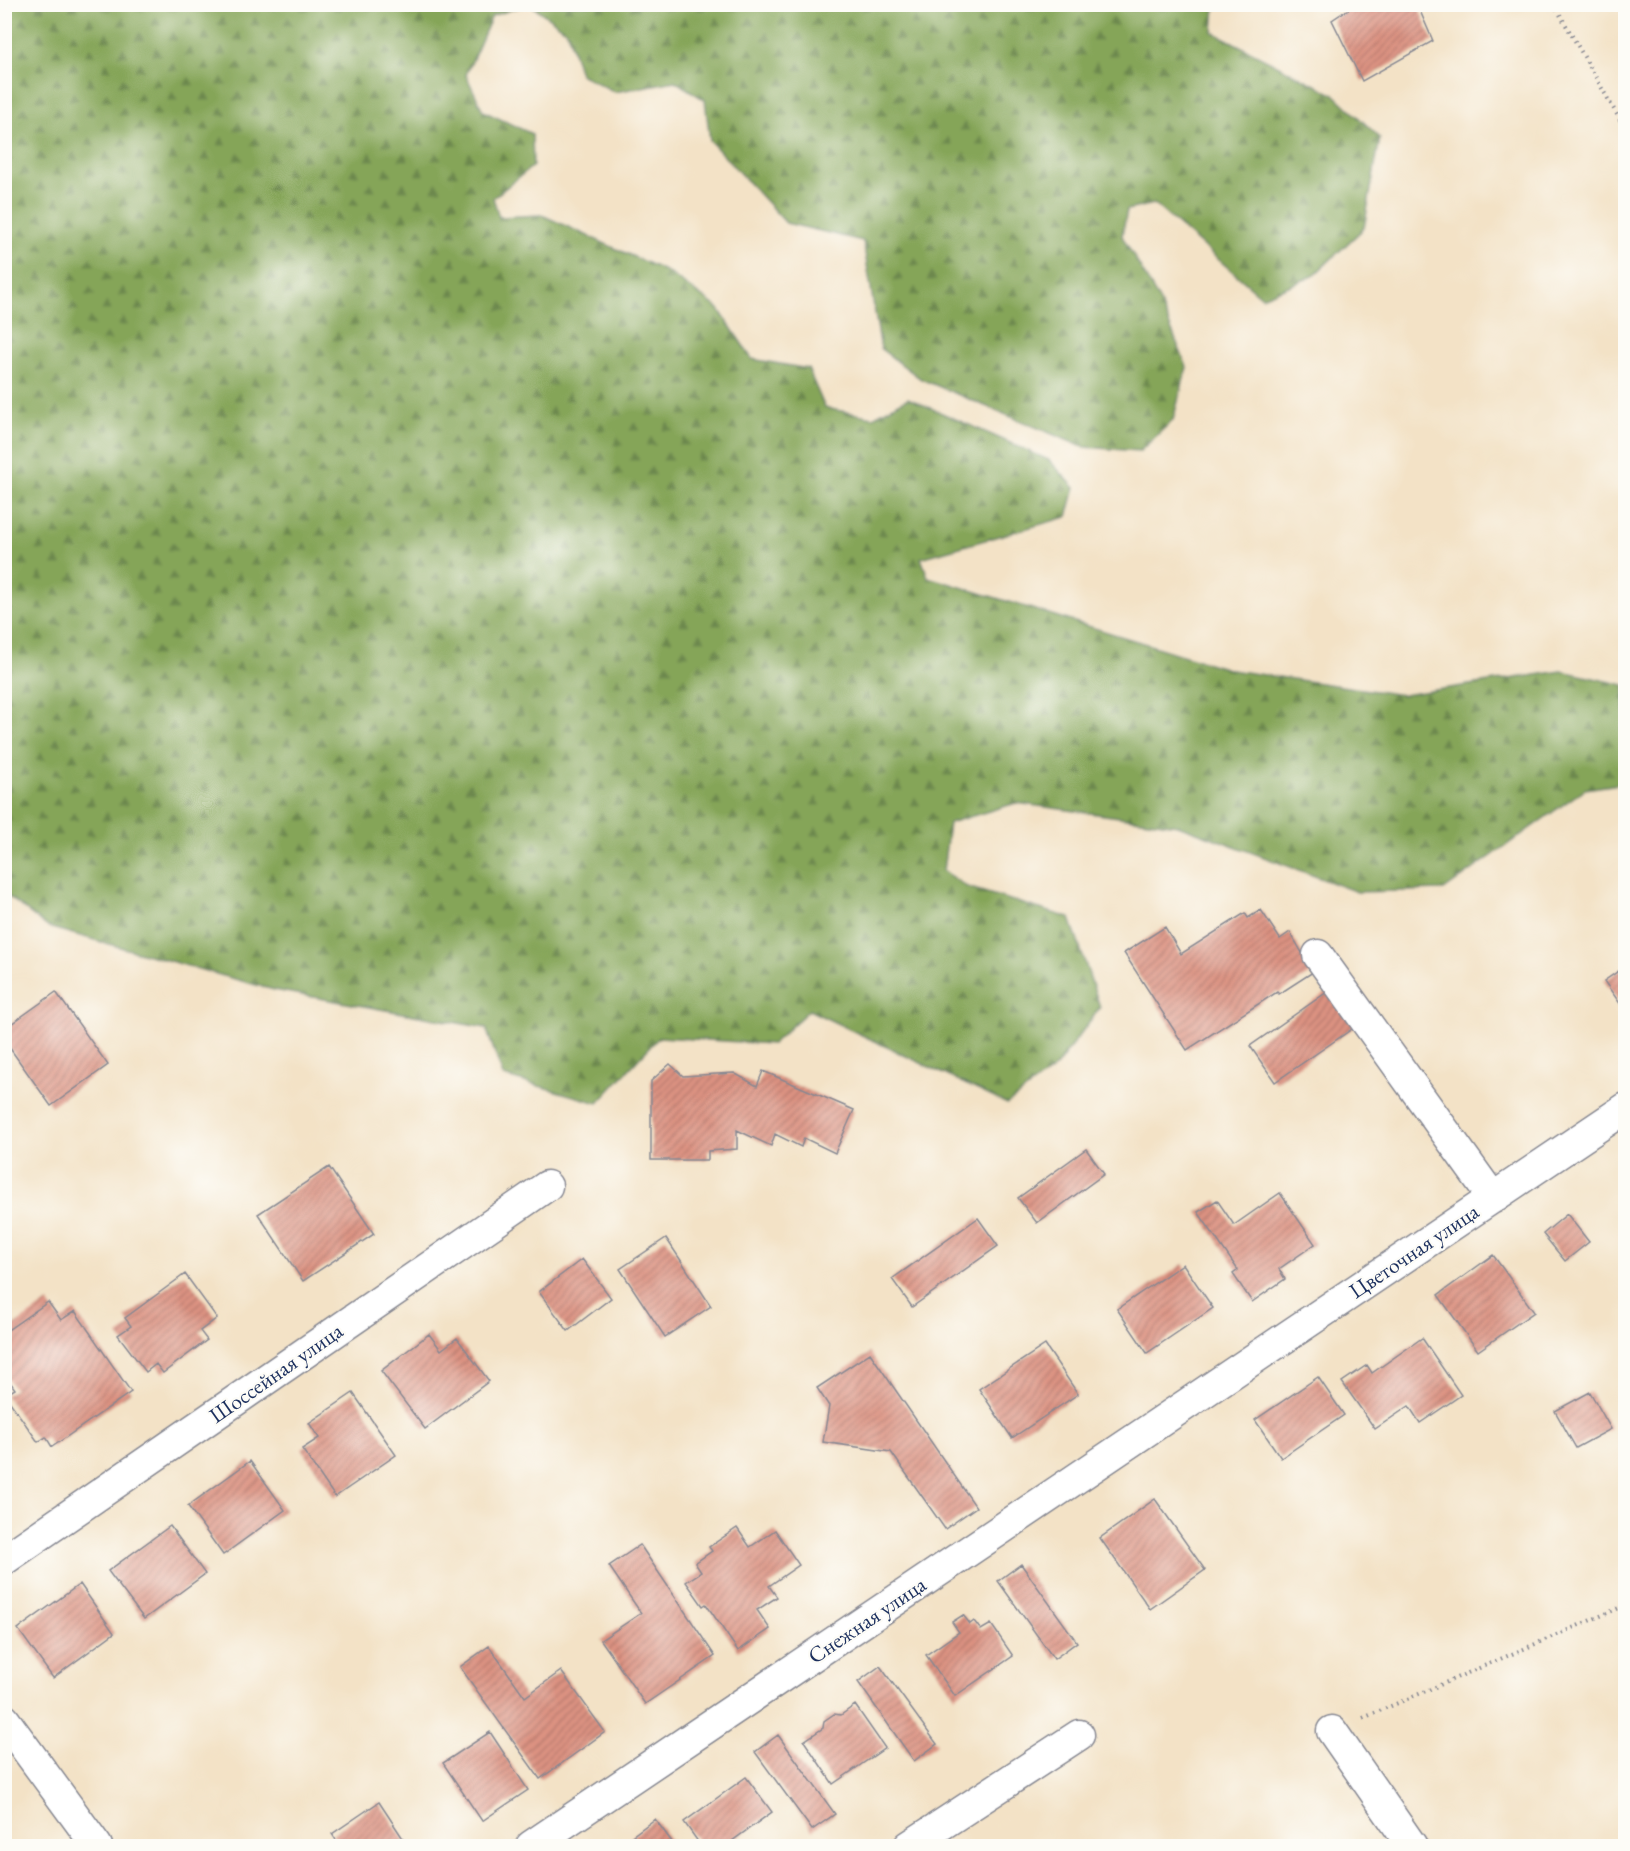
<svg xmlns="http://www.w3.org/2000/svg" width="1630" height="1851" font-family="'EB Garamond',serif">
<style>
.forest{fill:url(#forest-firs);stroke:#506a5c;stroke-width:1.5}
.building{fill:url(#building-hatch)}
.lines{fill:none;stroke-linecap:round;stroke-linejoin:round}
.street-casing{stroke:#878892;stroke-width:33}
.path{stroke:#878892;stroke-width:4;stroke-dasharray:1.5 4.5;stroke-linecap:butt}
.street{stroke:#fff;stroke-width:30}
.labels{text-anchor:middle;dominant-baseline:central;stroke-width:4.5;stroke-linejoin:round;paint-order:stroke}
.street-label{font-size:22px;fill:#1b2f5e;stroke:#fdfcf7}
</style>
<defs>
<pattern id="forest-firs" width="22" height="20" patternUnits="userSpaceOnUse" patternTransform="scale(1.5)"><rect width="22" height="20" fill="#85a559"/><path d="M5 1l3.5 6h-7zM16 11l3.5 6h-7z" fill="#6c874d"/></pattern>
<pattern id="building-hatch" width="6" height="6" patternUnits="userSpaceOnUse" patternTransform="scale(1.5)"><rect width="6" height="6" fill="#dc9281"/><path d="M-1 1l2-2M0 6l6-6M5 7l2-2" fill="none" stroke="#b2786d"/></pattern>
</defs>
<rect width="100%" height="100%" fill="#fdfcf7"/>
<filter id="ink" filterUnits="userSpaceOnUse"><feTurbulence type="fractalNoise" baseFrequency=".0167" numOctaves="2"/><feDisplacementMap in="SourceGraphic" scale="12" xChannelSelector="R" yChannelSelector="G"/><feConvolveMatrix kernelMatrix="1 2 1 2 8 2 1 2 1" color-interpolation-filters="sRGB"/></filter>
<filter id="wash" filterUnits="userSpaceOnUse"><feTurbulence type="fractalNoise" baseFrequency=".008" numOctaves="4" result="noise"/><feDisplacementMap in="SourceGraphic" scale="24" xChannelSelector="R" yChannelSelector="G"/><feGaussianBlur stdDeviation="1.35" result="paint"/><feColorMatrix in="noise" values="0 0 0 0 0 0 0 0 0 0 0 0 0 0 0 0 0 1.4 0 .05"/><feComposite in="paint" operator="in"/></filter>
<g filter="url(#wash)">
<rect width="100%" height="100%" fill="#f3e2c6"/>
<path class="forest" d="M17,4L526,5L492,16L466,75L483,111L532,134L533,166L493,198L499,217L542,215L667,272L718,308L752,359L808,369L825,408L873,417L908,398L1049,460L1075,488L1067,517L921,558L928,577L1231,670L1403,695L1562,671L1625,685V783L1585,789L1444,890L1357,892L1178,825L1016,803L949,823L943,871L967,887L1070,918L1100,1007L1056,1067L1007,1104L809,1010L772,1044L659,1037L598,1103L503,1076L486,1028L274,990L48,927L4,893V10Z
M531,5H1215L1213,32L1335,95L1380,138L1364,228L1313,276L1262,297L1154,204L1127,210L1122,236L1160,302L1187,367L1173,420L1140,451L1083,447L921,379L881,349L863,241L786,223L710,141L705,100L675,81L615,92L580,74L567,31Z"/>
<g id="blocks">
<path class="building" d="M1356,4H1417L1433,41L1362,81L1332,20Z
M1261,910L1280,939L1290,932L1313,972L1279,994L1277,992L1187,1050L1124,953L1165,927L1181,954L1245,913L1248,918Z
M1626,966V1012L1604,981Z
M1337,985L1362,1022L1275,1082L1250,1046Z
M56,992L108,1065L51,1106L4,1040V1029Z
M670,1064L683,1076L734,1073L757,1086L763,1071L854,1110L835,1153L804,1138L801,1147L775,1134L771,1146L737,1130V1149L708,1151V1160H651V1081Z
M1086,1149L1104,1174L1037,1223L1018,1198Z
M329,1167L374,1234L303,1281L258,1214Z
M1280,1193L1315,1244L1279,1269L1285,1279L1252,1302L1233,1274L1238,1270L1198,1212L1217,1200L1234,1225Z
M1567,1214L1589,1242L1565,1261L1543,1234Z
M978,1218L998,1246L912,1307L892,1279Z
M666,1238L711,1306L665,1337L620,1269Z
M1493,1255L1534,1312L1478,1351L1438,1295Z
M582,1259L611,1298L568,1331L539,1292Z
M1183,1264L1213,1308L1147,1353L1117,1309Z
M185,1274L217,1318L200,1331L207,1340L163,1373L156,1364L146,1372L118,1335L131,1326L125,1318Z
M48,1302L61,1320L75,1311L131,1392L52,1447L46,1437L38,1442L5,1395L15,1389L5,1375V1332Z
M429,1334L441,1350L457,1338L489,1381L425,1429L381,1371Z
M1422,1338L1461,1395L1420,1423L1409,1406L1375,1429L1342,1382L1367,1365L1372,1373Z
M1045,1345L1078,1394L1012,1438L979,1389Z
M870,1353L976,1507L945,1529L891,1452L823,1442L829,1406L817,1388Z
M1318,1377L1344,1415L1281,1458L1255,1420Z
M1590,1392L1611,1429L1576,1448L1555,1411Z
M353,1393L396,1455L335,1497L302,1449L319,1438L309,1423Z
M250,1461L285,1510L223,1555L188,1506Z
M1155,1499L1205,1570L1150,1609L1100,1538Z
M170,1526L205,1574L144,1619L108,1571Z
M737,1528L750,1547L775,1530L799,1565L769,1586L777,1597L757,1610L770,1629L738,1651L706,1604L703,1606L686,1582L701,1572L695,1563L712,1551L709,1547Z
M640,1545L715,1656L645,1704L601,1640L641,1613L609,1566Z
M1021,1564L1077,1642L1054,1659L998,1581Z
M80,1584L114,1633L53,1678L18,1629Z
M963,1615L970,1624L974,1621L981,1630L991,1624L1013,1656L955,1696L926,1655L959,1632L952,1622Z
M489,1646L525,1697L561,1671L605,1732L540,1779L460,1667Z
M880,1666L937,1744L914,1761L858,1682Z
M855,1705L885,1748L833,1784L804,1741L823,1728L824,1721L834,1714L841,1715Z
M490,1732L528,1790L482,1821L443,1763Z
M778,1735L835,1814L812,1830L755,1752Z
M746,1777L772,1812L725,1846H701L684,1822Z
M379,1802L408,1846H340L332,1834Z
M655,1819L675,1846H640L632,1836Z"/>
</g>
</g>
<g filter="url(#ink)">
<use href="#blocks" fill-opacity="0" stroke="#878892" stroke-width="1.5"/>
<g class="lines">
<g class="street-casing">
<path id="street" d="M1318,955L1493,1198
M4,1560L547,1186
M4,1719L97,1846
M1332,1731L1412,1846
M531,1846L1626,1108
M909,1846L1079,1735"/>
</g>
<path class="path" d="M1554,4L1620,120L1626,123
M1363,1718L1626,1605"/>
<use href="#street" class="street"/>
</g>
</g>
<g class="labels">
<g class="street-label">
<text transform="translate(1414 1251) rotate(-34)">Цветочная улица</text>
<text transform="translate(276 1373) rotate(-35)">Шоссейная улица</text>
<text transform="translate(867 1620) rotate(-34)">Снежная улица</text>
</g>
</g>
<rect width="1630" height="1851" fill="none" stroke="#fdfcf7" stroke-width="24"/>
</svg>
